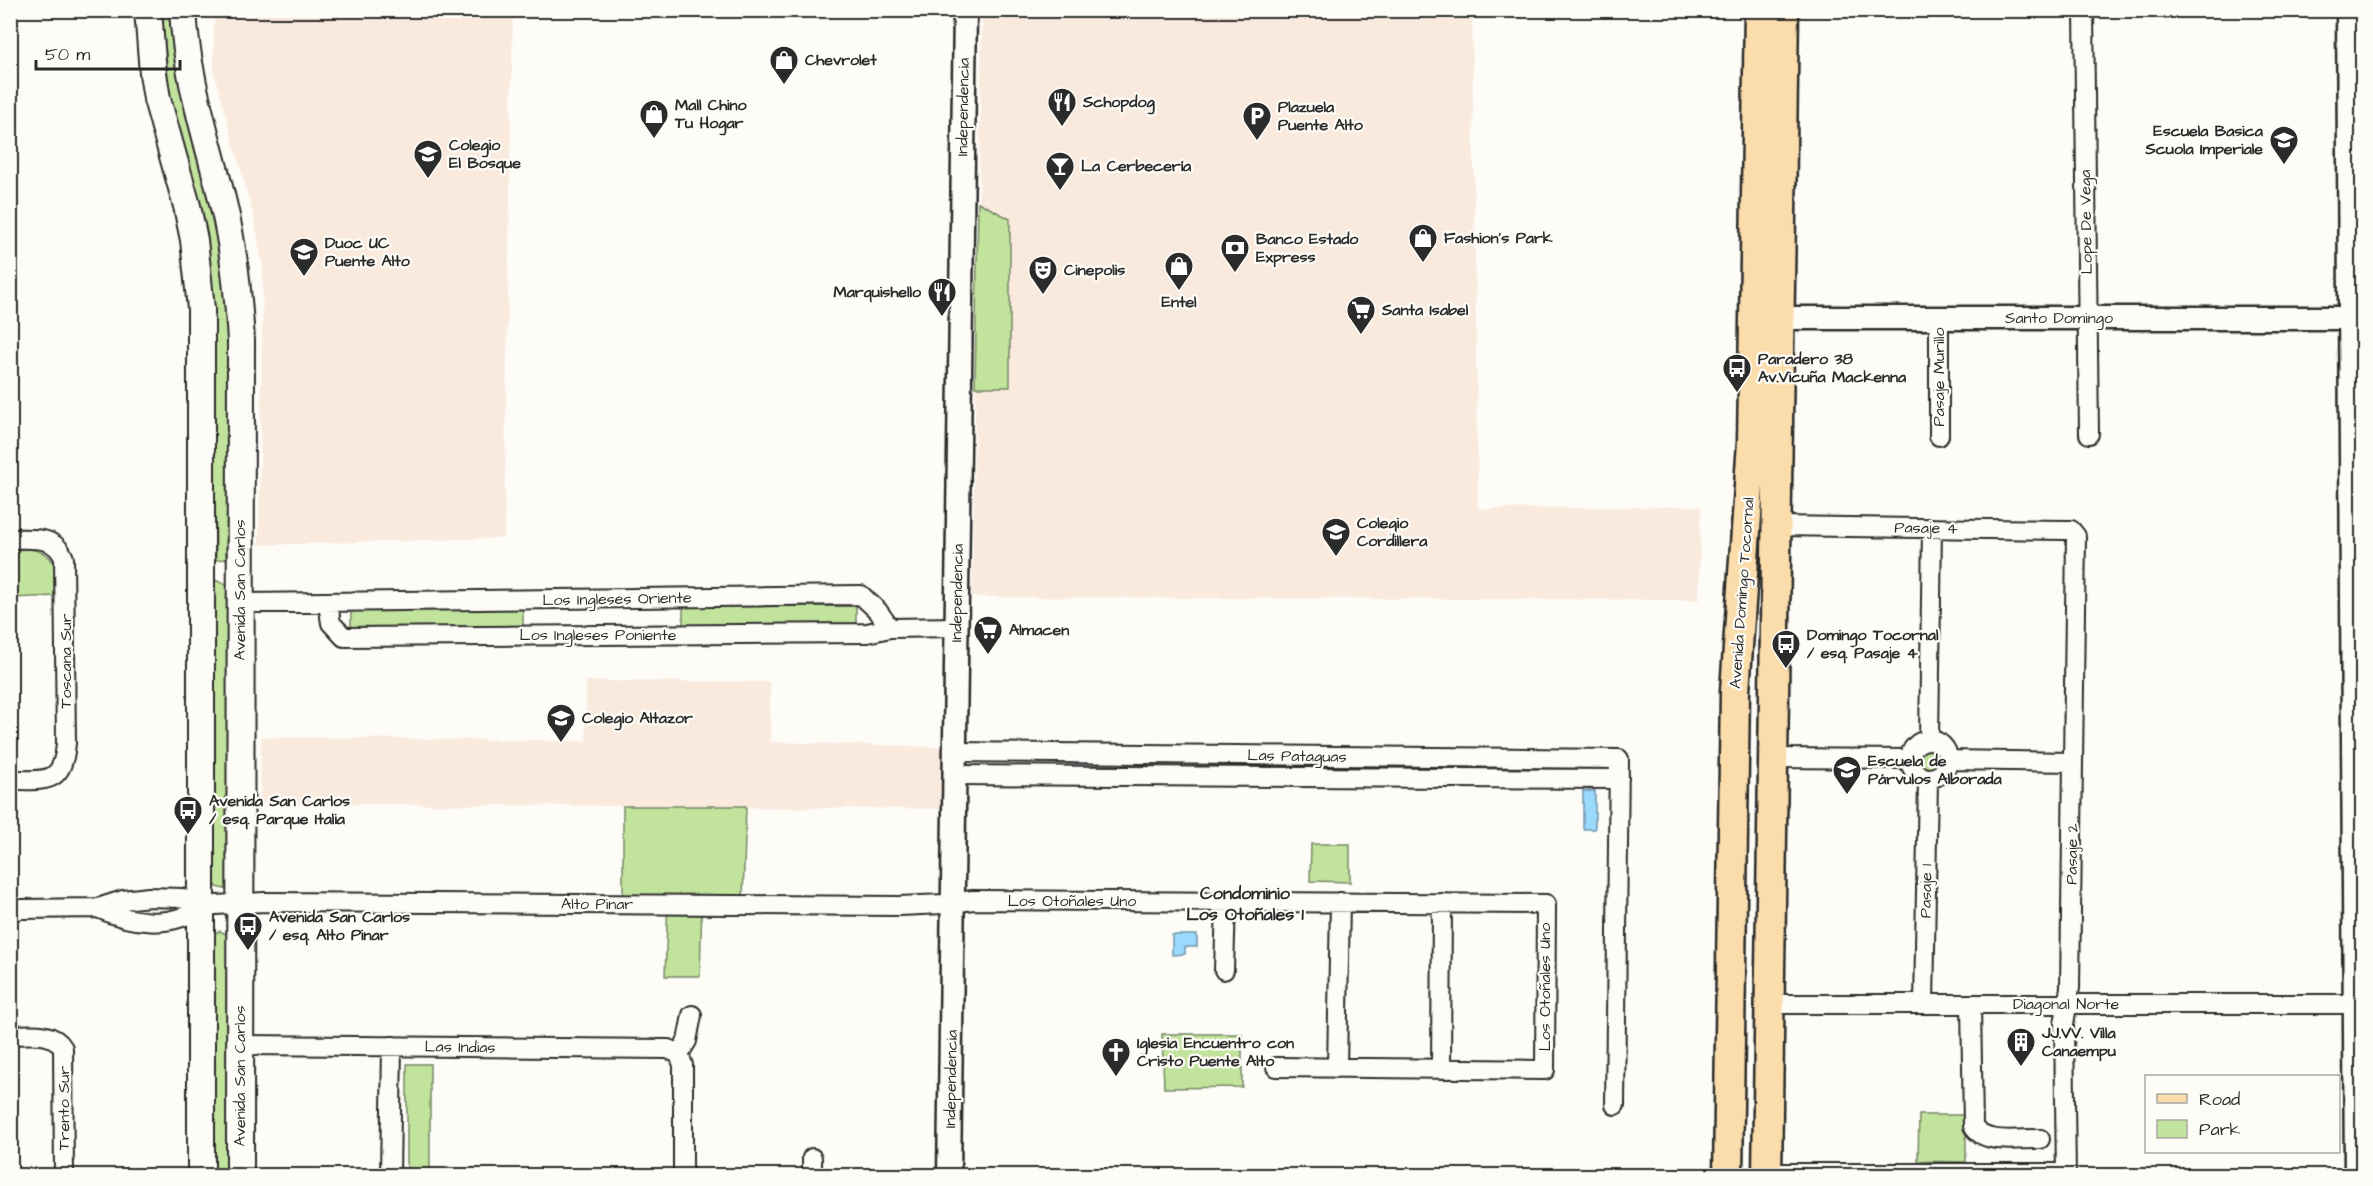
<svg xmlns="http://www.w3.org/2000/svg" width="2373" height="1186" font-family="'Architects Daughter',sans-serif">
<style>
.built{fill:#faeade}
.green{fill:#c2e39c;stroke:#768764;stroke-width:1.5}
.water{fill:#9cdafd;stroke:#6f94a9;stroke-width:1.5}
.lines{fill:none;stroke-linecap:round;stroke-linejoin:round}
.minor-casing{stroke:#2b2b2b;stroke-width:22}
.tertiary-casing{stroke:#2b2b2b;stroke-width:27}
.secondary-casing{stroke:#2b2b2b;stroke-width:30}
.primary-casing{stroke:#2b2b2b;stroke-width:33}
.minor{stroke:#fdfcf7;stroke-width:18}
.tertiary{stroke:#fdfcf7;stroke-width:22}
.secondary{stroke:#fdfcf7;stroke-width:26}
.primary{stroke:#faddab;stroke-width:28}
.labels{text-anchor:middle;dominant-baseline:central;stroke-width:4.5;stroke-linejoin:round;paint-order:stroke}
.poi-label{font-size:16px;font-weight:bold;fill:#2b2b2b;stroke:#fdfcf7;text-anchor:start}
.street-label{font-size:16px;fill:#2b2b2b;stroke:#fdfcf7}
.neighbourhood-label{font-size:18px;font-weight:bold;fill:#2b2b2b;stroke:#fdfcf7}
</style>
<rect width="100%" height="100%" fill="#fdfcf7"/>
<filter id="ink" filterUnits="userSpaceOnUse"><feTurbulence type="fractalNoise" baseFrequency=".0167" numOctaves="2"/><feDisplacementMap in="SourceGraphic" scale="12" xChannelSelector="R" yChannelSelector="G"/><feConvolveMatrix kernelMatrix="1 2 1 2 8 2 1 2 1" color-interpolation-filters="sRGB"/></filter>
<g filter="url(#ink)">
<path class="built" d="M214,11H513L504,538L259,545L263,268L254,218L214,72Z
M982,11H1472L1478,509L1701,506L1699,600L972,597Z
M586,681L770,682V742L950,747L948,809L260,803L261,737L586,741Z"/>
<path class="green" d="M162,11H173C190,93 212,176 222,260C233,358 227,460 226,559L216,560L212,289L199,205L169,90Z
M978,202L1010,219V387H975Z
M30,549C60,554 55,570 56,596L11,598L10,550Z
M213,579L231,587L228,890L217,887L214,882Z
M856,606V625L683,627V607Z
M523,607V627L351,628V608Z
M1918 761a11 11 0 1 1 22 0a11 11 0 1 1-22 0Z
M623,806H746L743,898H702L700,976H665L668,898L623,897Z
M1311,844H1350V882L1310,881Z
M220,931L226,934L227,938L229,1062L227,1175L208,1176L212,934Z
M1162,1034H1242V1087L1164,1088Z
M407,1064H430V1175H407Z
M1919,1115H1966V1162L1918,1161Z"/>
<path class="water" d="M1583,791H1595V829H1583Z
M1172,935H1197V947H1185V954L1172,955Z"/>
<g class="lines">
<g class="minor-casing">
<path id="minor" d="M2084,10L2089,434
M1939,436V318
M1777,526L2066,530H2071L2076,536L2070,988L2064,1024L2066,1176
M10,539C32,539 55,535 64,558L66,743C63,785 46,780 10,780
M240,603L861,595L878,611L890,628
M328,603L331,623L344,637L867,633L890,628L957,627
M1910 759a19 19 0 1 1 38 0a19 19 0 1 1-38 0Z
M1929,740L1932,528
M955,752L1619,759L1615,1105
M1773,758L1910,759
M1949,760L2073,762
M955,775L1619,779
M98,908C130,923 173,930 201,906
M10,911L22,909L98,908L123,900L149,897L182,898L201,906L264,902L899,906L944,904L973,900L1546,904L1545,1070L1276,1067
M1224,970L1226,902
M1769,1004H2362
M1924,1004L1928,779
M1971,1004L1973,1126C1984,1146 2020,1138 2040,1139
M10,1035C28,1035 53,1030 63,1048L64,1176
M240,1045L668,1049L679,1054
M679,1054L683,1065V1176
M679,1054L687,1041L692,1015
M1337,1068L1340,902
M1441,1069L1442,903
M1767,1173H2066
M390,1176L392,1046
M812,1176V1158"/>
</g>
<g class="tertiary-casing">
<path id="tertiary" d="M2348,10L2356,1176
M1765,318H2362
M949,1176L965,10"/>
</g>
<g class="secondary-casing">
<path id="secondary" d="M148,10L153,73L157,99L187,206L194,240L201,309V1176
M183,10C187,81 207,136 223,203C234,248 238,294 241,340L240,1176"/>
</g>
<g class="primary-casing">
<path id="primary" d="M1728,1176L1735,691L1752,442L1759,10
M1767,1176L1784,10"/>
</g>
<use href="#minor" class="minor"/>
<use href="#tertiary" class="tertiary"/>
<use href="#secondary" class="secondary"/>
<use href="#primary" class="primary"/>
</g>
</g>
<defs>
<g id="shop-pin" transform="scale(1.5)"><path d="M0 17L-7.5 6A9.5 9.5 0 1 1 7.5 6Z" fill="#2b2b2b" stroke="#fdfcf7"/><path d="M-5-2.5h2.3a2.7 3.5 0 0 1 5.4 0H5L5.5 6h-11ZM-1.5-2.5h3a1.5 2.3 0 0 0-3 0Z" fill="#fff"/></g>
<g id="restaurant-pin" transform="scale(1.5)"><path d="M0 17L-7.5 6A9.5 9.5 0 1 1 7.5 6Z" fill="#2b2b2b" stroke="#fdfcf7"/><path d="M-5-6h1v4h1v-4h1v4h1v-4h1v5L-1.5 .5V6h-2V.5L-5-1ZM5-6V6H3V1.5H1.5Q1.5-4 5-6Z" fill="#fff"/></g>
<g id="parking-pin" transform="scale(1.5)"><path d="M0 17L-7.5 6A9.5 9.5 0 1 1 7.5 6Z" fill="#2b2b2b" stroke="#fdfcf7"/><path d="M-3.5-5.5H1a3.5 3.5 0 0 1 0 7H-1V5.5H-3.5ZM-1-3.4V-.6H.8a1.4 1.4 0 0 0 0-2.8Z" fill="#fff"/></g>
<g id="school-pin" transform="scale(1.5)"><path d="M0 17L-7.5 6A9.5 9.5 0 1 1 7.5 6Z" fill="#2b2b2b" stroke="#fdfcf7"/><path d="M0-5L7-2L0 1L-7-2ZM-4 1L0 2.5L4 1V4Q0 6-4 4Z" fill="#fff"/></g>
<g id="bar-pin" transform="scale(1.5)"><path d="M0 17L-7.5 6A9.5 9.5 0 1 1 7.5 6Z" fill="#2b2b2b" stroke="#fdfcf7"/><path d="M-6-5H6L.8 .8V4.5H3.5V6h-7V4.5H-.8V.8Z" fill="#fff"/></g>
<g id="bank-pin" transform="scale(1.5)"><path d="M0 17L-7.5 6A9.5 9.5 0 1 1 7.5 6Z" fill="#2b2b2b" stroke="#fdfcf7"/><path d="M-6-4H6V4H-6ZM0-2.3a2.3 2.3 0 1 0 0 4.6a2.3 2.3 0 1 0 0-4.6Z" fill="#fff"/></g>
<g id="university-pin" transform="scale(1.5)"><path d="M0 17L-7.5 6A9.5 9.5 0 1 1 7.5 6Z" fill="#2b2b2b" stroke="#fdfcf7"/><path d="M0-5L7-2L0 1L-7-2ZM-4 1L0 2.5L4 1V4Q0 6-4 4Z" fill="#fff"/></g>
<g id="theatre-pin" transform="scale(1.5)"><path d="M0 17L-7.5 6A9.5 9.5 0 1 1 7.5 6Z" fill="#2b2b2b" stroke="#fdfcf7"/><path d="M-5-5.5Q0-4 5-5.5V0Q5 5 0 6Q-5 5-5 0ZM-3.3-2.5H-1v1.5H-3.3ZM1-2.5H3.3v1.5H1ZM-2.8 1Q0 5.5 2.8 1Z" fill="#fff"/></g>
<g id="supermarket-pin" transform="scale(1.5)"><path d="M0 17L-7.5 6A9.5 9.5 0 1 1 7.5 6Z" fill="#2b2b2b" stroke="#fdfcf7"/><path d="M-6-5.5h2.5l.6 2H6L4.5 2H-2.5L-4.4-4H-6ZM-1.5 3.2a1.3 1.3 0 1 0 .1 0ZM3 3.2a1.3 1.3 0 1 0 .1 0Z" fill="#fff"/></g>
<g id="bus-pin" transform="scale(1.5)"><path d="M0 17L-7.5 6A9.5 9.5 0 1 1 7.5 6Z" fill="#2b2b2b" stroke="#fdfcf7"/><path d="M-5-6H5V4H4V6H2V4H-2V6H-4V4H-5ZM-3.5-4V0h7V-4ZM-3.5 1.2v1.5H-2V1.2ZM2 1.2v1.5H3.5V1.2Z" fill="#fff"/></g>
<g id="building-pin" transform="scale(1.5)"><path d="M0 17L-7.5 6A9.5 9.5 0 1 1 7.5 6Z" fill="#2b2b2b" stroke="#fdfcf7"/><path d="M-4-6H4V6H1V3H-1V6H-4ZM-2.5-4.3h1.7v1.8h-1.7ZM.8-4.3h1.7v1.8H.8ZM-2.5-1h1.7V.8h-1.7ZM.8-1h1.7V.8H.8Z" fill="#fff"/></g>
<g id="church-pin" transform="scale(1.5)"><path d="M0 17L-7.5 6A9.5 9.5 0 1 1 7.5 6Z" fill="#2b2b2b" stroke="#fdfcf7"/><path d="M-1.2-6h2.4v3.5h3.3v2.4h-3.3V6h-2.4V-.1h-3.3v-2.4h3.3Z" fill="#fff"/></g>
</defs>
<g fill-rule="evenodd">
<use href="#shop-pin" x="784" y="60"/>
<use href="#restaurant-pin" x="1062" y="102"/>
<use href="#shop-pin" x="654" y="114"/>
<use href="#parking-pin" x="1257" y="116"/>
<use href="#school-pin" x="2284" y="140"/>
<use href="#school-pin" x="428" y="154"/>
<use href="#bar-pin" x="1060" y="166"/>
<use href="#shop-pin" x="1423" y="238"/>
<use href="#bank-pin" x="1235" y="248"/>
<use href="#university-pin" x="304" y="252"/>
<use href="#shop-pin" x="1179" y="266"/>
<use href="#theatre-pin" x="1043" y="270"/>
<use href="#restaurant-pin" x="942" y="292"/>
<use href="#supermarket-pin" x="1361" y="310"/>
<use href="#bus-pin" x="1737" y="368"/>
<use href="#school-pin" x="1336" y="532"/>
<use href="#supermarket-pin" x="988" y="630"/>
<use href="#bus-pin" x="1786" y="644"/>
<use href="#school-pin" x="561" y="718"/>
<use href="#school-pin" x="1847" y="770"/>
<use href="#bus-pin" x="188" y="810"/>
<use href="#bus-pin" x="248" y="926"/>
<use href="#building-pin" x="2021" y="1042"/>
<use href="#church-pin" x="1116" y="1052"/>
</g>
<g class="labels">
<g class="poi-label">
<text x="805" y="60">Chevrolet</text>
<text x="1083" y="102">Schopdog</text>
<text x="675" y="105">Mall Chino<tspan x="675" dy="18">Tu Hogar</tspan></text>
<text x="1278" y="107">Plazuela<tspan x="1278" dy="18">Puente Alto</tspan></text>
<text x="2263" y="131" text-anchor="end">Escuela Basica<tspan x="2263" dy="18">Scuola Imperiale</tspan></text>
<text x="449" y="145">Colegio<tspan x="449" dy="18">El Bosque</tspan></text>
<text x="1081" y="166">La Cerbecería</text>
<text x="1444" y="238">Fashion's Park</text>
<text x="1256" y="239">Banco Estado<tspan x="1256" dy="18">Express</tspan></text>
<text x="325" y="243">Duoc UC<tspan x="325" dy="18">Puente Alto</tspan></text>
<text x="1064" y="270">Cinepolis</text>
<text x="921" y="292" text-anchor="end">Marquishello</text>
<text x="1179" y="302" text-anchor="middle">Entel</text>
<text x="1382" y="310">Santa Isabel</text>
<text x="1758" y="359">Paradero 38<tspan x="1758" dy="18">Av.Vicuña Mackenna</tspan></text>
<text x="1357" y="523">Colegio<tspan x="1357" dy="18">Cordillera</tspan></text>
<text x="1009" y="630">Almacen</text>
<text x="1807" y="635">Domingo Tocornal<tspan x="1807" dy="18">/ esq. Pasaje 4</tspan></text>
<text x="582" y="718">Colegio Altazor</text>
<text x="1868" y="761">Escuela de<tspan x="1868" dy="18">Párvulos Alborada</tspan></text>
<text x="209" y="801">Avenida San Carlos<tspan x="209" dy="18">/ esq. Parque Italia</tspan></text>
<text x="269" y="917">Avenida San Carlos<tspan x="269" dy="18">/ esq. Alto Pinar</tspan></text>
<text x="2042" y="1033">JJ.VV. Villa<tspan x="2042" dy="18">Canaempu</tspan></text>
<text x="1137" y="1043">Iglesia Encuentro con<tspan x="1137" dy="18">Cristo Puente Alto</tspan></text>
</g>
<g class="street-label">
<text transform="translate(963 107) rotate(-89)">Independencia</text>
<text transform="translate(2086 222) rotate(-91)">Lope De Vega</text>
<text x="2059" y="318">Santo Domingo</text>
<text transform="translate(1939 377) rotate(-90)">Pasaje Murillo</text>
<text transform="translate(1926 528) rotate(1)">Pasaje 4</text>
<text transform="translate(240 590) rotate(-90)">Avenida San Carlos</text>
<text transform="translate(957 593) rotate(-89)">Independencia</text>
<text transform="translate(1742 593) rotate(-86)">Avenida Domingo Tocornal</text>
<text transform="translate(617 599) rotate(-1)">Los Ingleses Oriente</text>
<text x="598" y="635">Los Ingleses Poniente</text>
<text transform="translate(66 661) rotate(-90)">Toscana Sur</text>
<text transform="translate(1297 756) rotate(1)">Las Pataguas</text>
<text transform="translate(2072 854) rotate(-89)">Pasaje 2</text>
<text transform="translate(1926 891) rotate(-89)">Pasaje 1</text>
<text x="1072" y="901">Los Otoñales Uno</text>
<text x="597" y="904">Alto Pinar</text>
<text transform="translate(1545 987) rotate(-90)">Los Otoñales Uno</text>
<text x="2066" y="1004">Diagonal Norte</text>
<text transform="translate(460 1047) rotate(1)">Las Indias</text>
<text transform="translate(240 1076) rotate(-90)">Avenida San Carlos</text>
<text transform="translate(951 1079) rotate(-89)">Independencia</text>
<text transform="translate(64 1108) rotate(-90)">Trento Sur</text>
</g>
<g class="neighbourhood-label">
<text x="1245" y="893">Condominio<tspan x="1245" dy="21">Los Otoñales 1</tspan></text>
</g>
</g>
<rect width="2373" height="1186" fill="none" stroke="#fdfcf7" stroke-width="36"/>
<rect x="18" y="18" width="2337" height="1150" fill="none" stroke="#2b2b2b" stroke-width="2" filter="url(#ink)"/>
<rect x="2145" y="1075" width="195" height="78" fill="#fdfcf7" stroke="#a9a8a5" stroke-width="1.5"/>
<rect x="2157" y="1094" width="30" height="9" fill="#faddab" stroke="#a9a8a5" stroke-width="1.5"/>
<text x="2199" y="1105" font-size="18" fill="#2b2b2b">Road</text>
<rect x="2157" y="1120" width="30" height="18" fill="#c2e39c" stroke="#a9a8a5" stroke-width="1.5"/>
<text x="2199" y="1135" font-size="18" fill="#2b2b2b">Park</text>
<path d="M36 60v9h144v-9" fill="none" stroke="#2b2b2b" stroke-width="3"/>
<text x="45" y="60" font-size="18" fill="#2b2b2b" stroke="#fdfcf7" stroke-width="4.5" paint-order="stroke">50 m</text>
</svg>
